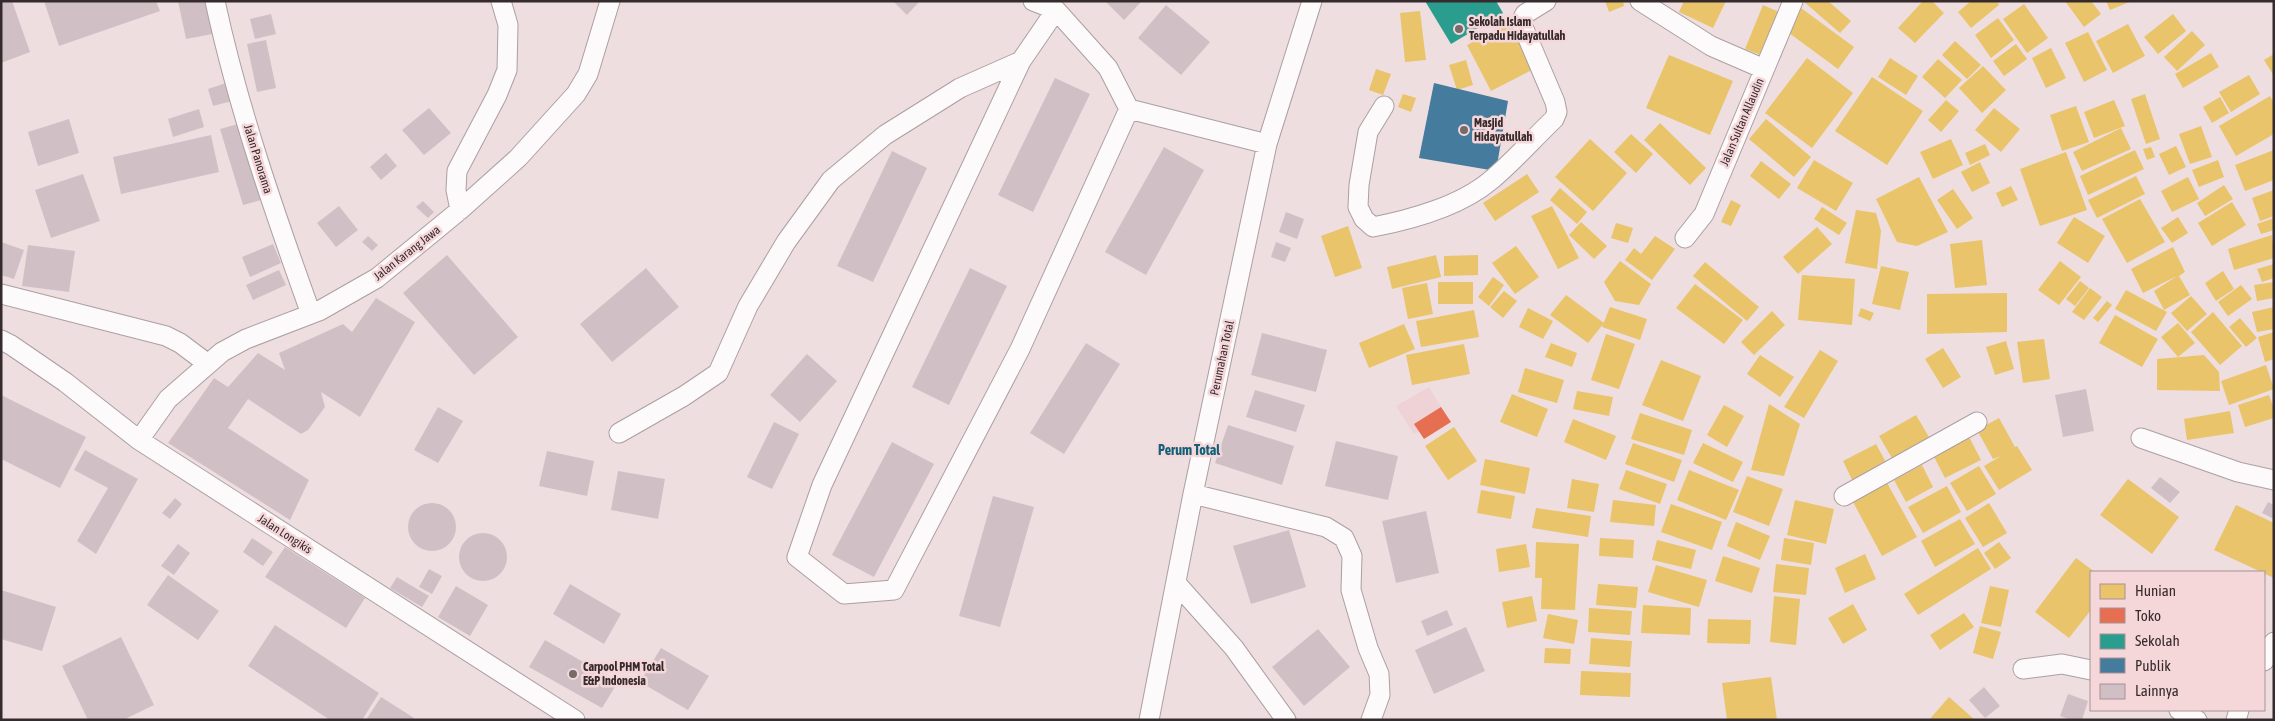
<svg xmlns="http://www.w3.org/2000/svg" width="2275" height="721" font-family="'Asap Condensed',sans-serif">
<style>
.built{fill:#efd2d6}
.homes{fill:#e9c46a}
.shops{fill:#e76f51}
.schools{fill:#2a9d8f}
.public{fill:#457b9d}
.building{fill:#d0c0c6}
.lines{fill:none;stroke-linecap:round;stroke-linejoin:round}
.street-casing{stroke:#ac9fa1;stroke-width:21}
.street{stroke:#fcfafa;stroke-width:19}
.poi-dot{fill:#766a6b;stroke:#f5d7da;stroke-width:2}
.labels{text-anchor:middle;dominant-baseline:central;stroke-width:5;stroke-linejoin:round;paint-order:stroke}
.poi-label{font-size:12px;font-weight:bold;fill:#362b2c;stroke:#f5d7da;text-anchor:start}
.street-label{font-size:12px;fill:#362b2c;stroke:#f5d7da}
.neighbourhood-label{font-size:14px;font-weight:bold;fill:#106178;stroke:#f5d7da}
</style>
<rect width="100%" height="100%" fill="#eedee0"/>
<path class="built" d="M1429,387L1446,415L1414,434L1396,406Z"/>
<path class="homes" d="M1605,1H1623L1624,6L1609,12Z
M1684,1H1726L1713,28L1679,12Z
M1803,1H1828L1851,21L1840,33Z
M1923,1H1932L1944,13L1915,43L1898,28Z
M1971,1H1997L1999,5L1971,28L1958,12Z
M2065,1H2091L2101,14L2084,27Z
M2106,1H2132L2110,10Z
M2024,4L2048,38L2027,53L2003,19Z
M1763,5L1779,12L1761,55L1745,49Z
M1801,8L1854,47L1838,69L1785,30Z
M1420,11L1426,60L1405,62L1400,13Z
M2173,14L2186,31L2158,54L2144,37Z
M1998,18L2014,40L1991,58L1975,35Z
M1510,22L1534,69L1491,91L1467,45Z
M2128,24L2145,56L2113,73L2096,41Z
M2192,31L2205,45L2177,71L2164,57Z
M2088,32L2107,70L2084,82L2065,43Z
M1955,41L1981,65L1967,79L1942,55Z
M2016,44L2027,59L2004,76L1993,61Z
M2051,48L2066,78L2046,88L2032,58Z
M2211,53L2219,67L2183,88L2175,74Z
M2274,54V76L2264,60Z
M1669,55L1733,81L1710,135L1646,108Z
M1807,58L1853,93L1812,148L1765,113Z
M1890,58L1918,76L1906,95L1878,77Z
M1938,59L1962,80L1945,98L1922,77Z
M1466,60L1473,85L1457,90L1449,65Z
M1983,66L2006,90L1982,113L1959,88Z
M1376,69L1391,74L1383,95L1369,90Z
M2249,75L2260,94L2231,112L2219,92Z
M1872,77L1923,111L1887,165L1835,131Z
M1403,94L1416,98L1411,112L1398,107Z
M2145,94L2160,139L2146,144L2131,99Z
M2270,96L2274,103V134L2236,156L2219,126Z
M2220,97L2229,113L2212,123L2203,107Z
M1946,100L1959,111L1941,132L1928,120Z
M2114,100L2125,126L2094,138L2084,112Z
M2076,106L2089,142L2062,151L2050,115Z
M1994,108L2020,129L2001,152L1975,130Z
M1766,119L1811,157L1794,177L1749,139Z
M1660,123L1706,168L1690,185L1644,140Z
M2201,126L2212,157L2190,164L2179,134Z
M2121,128L2131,149L2082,171L2073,152Z
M1631,134L1653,154L1636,173L1614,152Z
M1590,139L1627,173L1593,211L1555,177Z
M1951,139L1963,165L1933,179L1920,152Z
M1985,144L1990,155L1970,165L1965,153Z
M2176,146L2186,167L2169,175L2159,154Z
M2151,147L2155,157L2147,160L2143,149Z
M2135,150L2144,169L2088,195L2080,176Z
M2274,150V180L2245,191L2235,165Z
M2066,152L2087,210L2040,226L2020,169Z
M1814,160L1853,183L1836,211L1797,188Z
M2218,160L2224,177L2199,187L2192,170Z
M1761,161L1791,184L1779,199L1750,176Z
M1980,162L1990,183L1972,192L1961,172Z
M1527,174L1539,192L1495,221L1483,203Z
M2136,176L2145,194L2097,218L2088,200Z
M1919,177L1948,232L1917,246L1897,242L1876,199Z
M2188,177L2199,199L2172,212L2161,191Z
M2224,185L2233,199L2205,216L2197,203Z
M2011,186L2018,200L2002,207L1996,193Z
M1560,188L1587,212L1577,224L1550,200Z
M1953,189L1973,218L1957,229L1937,200Z
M2274,190V216L2260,221L2252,198Z
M2140,199L2165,242L2127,263L2102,219Z
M1731,200L1741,205L1731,226L1721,222Z
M2232,202L2246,225L2212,246L2198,223Z
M1552,206L1579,258L1558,269L1531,216Z
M1822,207L1847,223L1839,235L1814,219Z
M1856,210L1876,213L1881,231L1877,269L1845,263Z
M2074,217L2105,236L2088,263L2057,243Z
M2178,217L2188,233L2172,243L2161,228Z
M2274,218V230L2261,234L2257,224Z
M1581,222L1607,246L1594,259L1569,235Z
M1616,223L1633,228L1628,243L1611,238Z
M1348,226L1362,268L1335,277L1321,236Z
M1817,227L1832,244L1798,274L1783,257Z
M2272,235L2274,258L2234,270L2228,249Z
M1655,236L1675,249L1652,280L1625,260L1634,248L1641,254Z
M1982,240L1987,285L1955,288L1950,244Z
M1516,246L1539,277L1515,294L1492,263Z
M2173,247L2185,272L2179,276L2190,295L2164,310L2154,291L2177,276L2143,293L2131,269Z
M1436,255L1441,277L1392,289L1387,267Z
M1478,255V275L1444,276V256Z
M1620,261L1651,284L1639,305L1615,301L1604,282Z
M2060,261L2081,277L2059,305L2038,290Z
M1705,262L1759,307L1747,321L1693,276Z
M2274,264V278L2262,282L2257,269Z
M1881,266L1909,272L1900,310L1872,304Z
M2223,271L2234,289L2216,301L2205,283Z
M1802,275L1855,279L1852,325L1798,320Z
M1493,277L1504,285L1489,306L1478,297Z
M2080,281L2089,288L2075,306L2066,299Z
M1438,282H1473V304H1438Z
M2274,282V298L2257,301L2254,285Z
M1427,283L1433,314L1408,319L1402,288Z
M1695,284L1743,320L1724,344L1676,308Z
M2241,285L2252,299L2228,316L2218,302Z
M2090,288L2102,297L2084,320L2072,312Z
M2126,290L2167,312L2156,331L2115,309Z
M1504,291L1517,301L1503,318L1490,307Z
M2007,293V332L1927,334V294Z
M1566,295L1604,323L1588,343L1550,315Z
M2191,296L2207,314L2187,331L2171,313Z
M2107,301L2112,305L2098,322L2093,318Z
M1610,307L1647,319L1640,340L1602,327Z
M2274,307V329L2257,332L2252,312Z
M1528,308L1553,321L1543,339L1519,327Z
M1861,308L1874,313L1870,321L1858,316Z
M1474,310L1479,337L1421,347L1416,321Z
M1772,311L1785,325L1754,355L1741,342Z
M2213,312L2242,346L2220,365L2191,332Z
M2115,315L2158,339L2142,367L2099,343Z
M2240,318L2257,338L2246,347L2229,327Z
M2178,323L2195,343L2178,357L2161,337Z
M1404,324L1415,349L1369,368L1359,343Z
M2274,332V359L2265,362L2258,337Z
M1606,334L1635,344L1619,389L1591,380Z
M2044,339L2050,379L2023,383L2017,342Z
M2006,341L2014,369L1995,375L1986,347Z
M1551,343L1577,353L1572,367L1545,357Z
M1464,344L1470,374L1412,385L1406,355Z
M1943,348L1961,377L1943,388L1925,359Z
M1820,350L1838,361L1804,418L1784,407Z
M1760,355L1794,377L1780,397L1747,374Z
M2204,355L2219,372L2220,391L2157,390V359Z
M1661,360L1701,376L1683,421L1642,405Z
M2266,365L2274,389L2229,405L2221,381Z
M1525,368L1564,380L1557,403L1518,392Z
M1577,391L1613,397L1609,416L1573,409Z
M1512,394L1548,409L1537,437L1500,422Z
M2269,395L2274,409V418L2245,427L2238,405Z
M1769,404L1800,424L1784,476L1751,470Z
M1724,405L1744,416L1727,447L1707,435Z
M2230,411L2234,433L2187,440L2184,419Z
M1640,413L1692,430L1684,455L1631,439Z
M1916,415L1933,444L1896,465L1879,436Z
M1999,418L2015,447L2017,446L2032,470L1999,490L1984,466L2001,456L1993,459L1977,430Z
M1573,419L1616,436L1606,460L1564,442Z
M1454,427L1477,461L1448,480L1425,446Z
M1967,433L1981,460L1945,478L1931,451Z
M1633,443L1682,460L1674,482L1625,464Z
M1703,443L1743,462L1733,482L1693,463Z
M1876,444L1889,468L1855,486L1843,461Z
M1485,459L1530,468L1525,494L1480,485Z
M1922,465L1933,487L1906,502L1894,480Z
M1979,466L1996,494L1967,511L1950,483Z
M1626,470L1667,484L1660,504L1619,489Z
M1689,470L1739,490L1726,520L1677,500Z
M1747,476L1783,489L1769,526L1733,512Z
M1572,479L1599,484L1594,512L1567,508Z
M2128,479L2179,517L2152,554L2100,515Z
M1886,481L1917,537L1882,556L1852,500Z
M1947,486L1961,512L1923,533L1908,507Z
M1481,490L1515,496L1511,519L1477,513Z
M1613,500L1656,505L1654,526L1610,522Z
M1795,500L1834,509L1826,544L1787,535Z
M1989,503L2007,533L1983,547L1965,518Z
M1671,504L1722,522L1712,550L1661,532Z
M2236,505L2274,523V578L2214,550Z
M1536,508L1591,516L1588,537L1532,528Z
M1960,519L1975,544L1935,567L1921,541Z
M1736,522L1770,536L1760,560L1727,546Z
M1600,538L1634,540L1633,558L1599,556Z
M1784,538L1814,543L1811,565L1781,560Z
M1657,540L1696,550L1691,569L1652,560Z
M1536,542L1579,544L1575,610L1541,609L1542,578H1535Z
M1999,542L2011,558L1995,569L1984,553Z
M1526,544L1530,567L1499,572L1496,549Z
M1978,548L1991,569L1918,615L1904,594Z
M1865,554L1876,579L1845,593L1835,568Z
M1723,556L1760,568L1752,593L1715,581Z
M2076,558L2095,572H2091V610L2069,638L2035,612Z
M1776,564L1809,568L1806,595L1773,592Z
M1656,565L1707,580L1699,607L1648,592Z
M1598,584L1638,587L1636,608L1596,605Z
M1990,586L2009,590L2001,627L1981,623Z
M1532,596L1537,621L1507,628L1502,602Z
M1774,596L1800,599L1796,645L1770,642Z
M1853,604L1867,630L1843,644L1828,618Z
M1643,605L1691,608L1690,635L1641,633Z
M1589,608L1632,611L1630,635L1588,632Z
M1964,613L1974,627L1940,650L1930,635Z
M1548,614L1578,620L1574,644L1543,638Z
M1708,619L1751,620L1750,644L1707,643Z
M1980,626L2001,632L1993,659L1973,653Z
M1591,638L1632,641L1630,667L1589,664Z
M1545,648L1571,649L1570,664L1544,663Z
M1581,671L1631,673L1630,697L1580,695Z
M1771,677L1777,720H1727L1722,683Z
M1949,697L1975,720H1929Z"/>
<path class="shops" d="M1441,407L1451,422L1424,439L1414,424Z"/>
<path class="schools" d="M1425,1H1496L1503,13L1451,44Z"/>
<path class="public" d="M1434,83L1508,101L1496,171L1419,158Z"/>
<path class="building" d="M1,1H12L30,52L1,63Z
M44,1H156L160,11L59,46Z
M178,1H212L218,33L186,39Z
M893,1H917L919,2L907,15Z
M1105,1H1142L1124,20Z
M1166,5L1210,42L1181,75L1138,38Z
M271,14L276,34L255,39L250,19Z
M266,40L276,88L257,92L247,44Z
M1055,78L1090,94L1033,212L998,195Z
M226,83L232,101L213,106L208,89Z
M429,108L451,133L424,155L402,130Z
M199,109L204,127L173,137L168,119Z
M69,119L79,153L38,166L28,132Z
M238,124L261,200L243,205L220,129Z
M211,135L219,172L121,194L113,157Z
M1164,147L1204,170L1146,275L1105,252Z
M892,151L927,168L873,282L837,266Z
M386,153L397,166L381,180L370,167Z
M83,174L100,221L51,238L35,190Z
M423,201L434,212L428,218L416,207Z
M339,206L358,230L336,247L317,223Z
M1286,212L1304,219L1297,239L1279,232Z
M368,236L378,245L372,251L362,242Z
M1,242L24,250L14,279L1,275Z
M1276,242L1291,248L1285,262L1271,257Z
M273,244L281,263L250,277L242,257Z
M28,245L75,251L69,292L22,286Z
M447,255L518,337L474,375L403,293Z
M646,268L679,307L612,362L580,324Z
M970,268L1007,286L949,405L912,387Z
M279,270L286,285L253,300L246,285Z
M376,298L415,322L360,417L321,392L325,407L308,430L301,434L248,399L228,428L309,480L290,520L168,443L214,378L228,387L258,353L285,370L279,353L343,324L352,332Z
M1262,333L1327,350L1316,392L1251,375Z
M1086,343L1120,364L1064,454L1030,433Z
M807,354L837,381L800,422L770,395Z
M2086,389L2094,431L2063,437L2055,395Z
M1255,390L1305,405L1296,432L1246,417Z
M1,395L86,437L60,488L1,459Z
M438,407L463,421L438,463L414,450Z
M774,422L799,434L772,489L747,477Z
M1228,425L1294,446L1282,485L1215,463Z
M1336,441L1398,456L1388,500L1325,486Z
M892,442L934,464L874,577L832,555Z
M85,450L138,479L96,554L77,541L108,488L74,470Z
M547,451L594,461L587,496L539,486Z
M618,471L665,479L658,519L611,510Z
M2160,477L2180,492L2170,503L2151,488Z
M993,496L1034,507L1000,627L959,616Z
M175,498L182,504L170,519L162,513Z
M2268,502L2274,505V519L2262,513Z
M408 527a24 24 0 1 1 48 0a24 24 0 1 1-48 0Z
M1426,511L1439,573L1396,583L1382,521Z
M1289,530L1306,587L1251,604L1233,546Z
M459 557a24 24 0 1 1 48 0a24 24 0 1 1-48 0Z
M252,538L273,552L263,566L243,552Z
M178,544L190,553L174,575L161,566Z
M285,547L365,598L346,628L265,577Z
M429,569L442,576L432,594L419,587Z
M168,575L219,611L198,640L147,605Z
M397,577L429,596L422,607L390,588Z
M570,584L621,614L604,644L553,614Z
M456,586L488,605L470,636L438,617Z
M1,590L56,607L42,651L1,639Z
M1447,610L1453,625L1427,636L1421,621Z
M275,625L379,693L362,720H330L248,666Z
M1466,627L1485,671L1434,694L1415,650Z
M1318,629L1350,667L1304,706L1272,667Z
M121,637L154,705L123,720H88L62,666Z
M545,640L618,682L602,708L529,667Z
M661,648L709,676L688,710L640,682Z
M1984,687L2000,706L1985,718L1969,700Z
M2068,694L2088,701L2082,720H2072L2060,716Z
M381,697L414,718L413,720H366Z"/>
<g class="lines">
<g class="street-casing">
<path id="street" d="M215,1C238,108 274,211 311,314
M1033,1L1056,10L1108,68L1129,109L1267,144
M1640,1L1711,46L1764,69
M1056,10L1021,61L822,485L797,557L844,594L894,590L1020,349L1129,109
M1384,106L1368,132L1359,185L1358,207L1364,219L1373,227C1410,220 1460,206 1490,181C1513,162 1533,139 1554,119L1557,112L1555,102L1521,22L1525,14L1546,1
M460,210L456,190L457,171L497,95L507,70L508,25L501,1
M1685,238L1704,214L1793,1
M1,294L166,336L180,343L208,364
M1,340L11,345L65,382L139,440L575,720
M619,433L684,396L718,373L748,306L786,242L831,180L885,135L960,88L1021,61
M2141,438L2238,472L2274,480
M139,440L168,399L222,352L246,339L319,311L377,278L460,210L518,158L576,94L588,74L610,1
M1193,494L1326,527L1344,538L1352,556L1351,590L1368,648L1379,674L1380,695L1371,720
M1844,496L1977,422
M1176,583L1234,648L1286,720
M2264,661L2274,642
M2023,669L2062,664L2091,670
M2179,710L2197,720
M1149,720L1193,494L1267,144L1312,1
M2236,720L2239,710"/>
</g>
<use href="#street" class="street"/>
</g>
<g class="poi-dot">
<circle cx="1459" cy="29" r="5"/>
<circle cx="1464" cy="130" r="5"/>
<circle cx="573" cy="674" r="5"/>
</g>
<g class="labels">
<g class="poi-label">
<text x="1469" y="22">Sekolah Islam<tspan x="1469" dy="14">Terpadu Hidayatullah</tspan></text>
<text x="1474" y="123">Masjid<tspan x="1474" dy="14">Hidayatullah</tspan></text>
<text x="583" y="667">Carpool PHM Total<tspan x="583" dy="14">E&amp;P Indonesia</tspan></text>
</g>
<g class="street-label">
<text transform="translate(1742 122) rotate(-67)">Jalan Sultan Allaudin</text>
<text transform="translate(258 159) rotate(73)">Jalan Panorama</text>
<text transform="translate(407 253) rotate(-38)">Jalan Karang Jawa</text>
<text transform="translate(1222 358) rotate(-78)">Perumahan Total</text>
<text transform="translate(285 534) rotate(33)">Jalan Longikis</text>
</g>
<g class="neighbourhood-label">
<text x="1189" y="450">Perum Total</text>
</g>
</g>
<rect width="2275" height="721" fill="none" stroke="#362b2c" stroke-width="5"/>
<rect x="2090" y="571" width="175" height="140" fill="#f5d7da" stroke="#a99294"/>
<rect x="2100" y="584" width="25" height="15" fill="#e9c46a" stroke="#a99294"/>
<text x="2135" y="596" font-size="15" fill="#362b2c">Hunian</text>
<rect x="2100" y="608" width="25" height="15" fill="#e76f51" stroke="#a99294"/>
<text x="2135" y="621" font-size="15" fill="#362b2c">Toko</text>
<rect x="2100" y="634" width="25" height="15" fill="#2a9d8f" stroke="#a99294"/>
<text x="2135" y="646" font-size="15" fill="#362b2c">Sekolah</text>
<rect x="2100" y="658" width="25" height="15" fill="#457b9d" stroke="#a99294"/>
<text x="2135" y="671" font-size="15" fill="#362b2c">Publik</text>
<rect x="2100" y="684" width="25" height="15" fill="#d0c0c6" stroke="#a99294"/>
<text x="2135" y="696" font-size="15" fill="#362b2c">Lainnya</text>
</svg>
